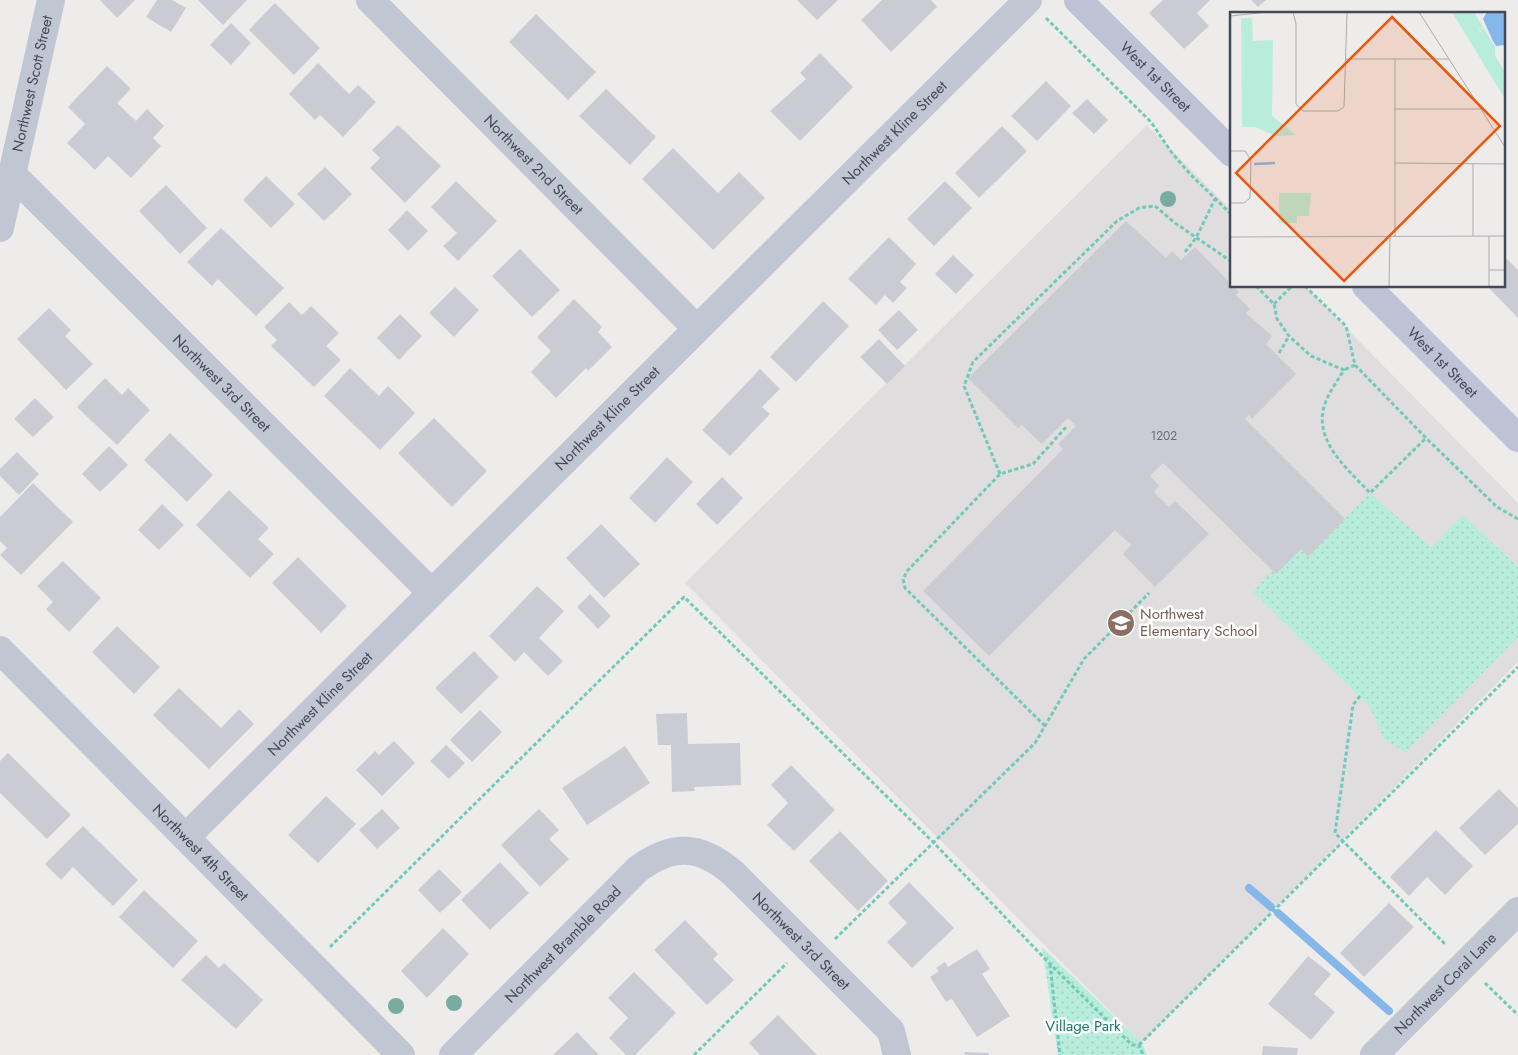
<svg xmlns="http://www.w3.org/2000/svg" width="1518" height="1055" font-family="Jost,sans-serif">
<style>
.education{fill:#dfdddd}
.park{fill:url(#park-dots)}
.lines{fill:none;stroke-linecap:round;stroke-linejoin:round}
.stream{stroke:#85b7ea;stroke-width:8}
.building{fill:#cbccd3}
.path{stroke:#71cab9;stroke-width:3;stroke-dasharray:4 2.5;stroke-linecap:butt}
.minor{stroke:#c1c6d3;stroke-width:28}
.secondary{stroke:#bdc2d5;stroke-width:28}
.tree{fill:#78aca1}
.labels{text-anchor:middle;dominant-baseline:central;stroke-width:5;stroke-linejoin:round;paint-order:stroke}
.number-label{font-size:12px;fill:#666a77}
.street-label{font-size:15px;fill:#444958;stroke:#fff}
.education-label{font-size:15px;fill:#785e54;stroke:#fff;text-anchor:start}
.park-label{font-size:15px;fill:#177764;stroke:#fff}
.inset-river{fill:none;stroke:#85b7ea;stroke-width:2.5}
.inset-road{fill:none;stroke:#aaabb0;stroke-width:1}
.view{fill:#e8590c;fill-opacity:0.15;stroke:#e8590c;stroke-width:2.5}
.inset-edge{fill:none;stroke:#444958;stroke-width:2.5}
</style>
<defs>
<pattern id="park-dots" width="8" height="8" patternUnits="userSpaceOnUse" patternTransform="scale(1.25)"><rect width="8" height="8" fill="#b8eddc"/><path d="M2 2h.1M6 6h.1" fill="none" stroke="#9fcdbf" stroke-width="1.8" stroke-linecap="round"/></pattern>
</defs>
<rect width="100%" height="100%" fill="#eeeceb"/>
<path class="education" d="M1147,125L1232,211V286H1305L1518,503V662L1142,1043L685,583Z"/>
<path class="park" d="M1370,493L1431,547L1463,515L1518,567V637L1405,752L1384,739L1370,707L1253,592L1272,571L1276,574L1301,549L1308,557Z
M1042,947L1142,1043L1147,1055H1058Z"/>
<g class="lines">
<path class="stream" d="M1249,888L1271,907
M1278,913L1389,1011"/>
</g>
<path class="building" d="M100,0H135L117,18Z
M157,0H172L186,8L171,32L146,17Z
M198,0H247L223,25Z
M797,0H838L817,20Z
M882,0H931L937,7L891,52L861,20Z
M1163,0H1210L1197,13L1209,26L1184,49L1149,13Z
M1251,0H1266L1258,7Z
M275,3L320,48L294,75L249,30Z
M536,14L596,72L568,100L509,42Z
M231,23L251,43L231,65L210,45Z
M820,53L853,87L800,141L770,111L806,79L800,73Z
M318,63L349,94L358,85L376,102L343,137L320,115L315,120L289,94Z
M107,66L131,89L117,103L136,121L147,109L164,126L153,138L161,146L131,178L108,156L95,170L67,143L85,124L68,107Z
M1046,81L1071,106L1037,141L1011,116Z
M606,89L656,137L630,165L579,116Z
M1087,99L1108,120L1094,134L1072,113Z
M398,125L441,166L405,203L370,168L380,158L372,150Z
M1002,126L1027,151L979,198L955,173Z
M673,148L718,193L739,172L765,198L713,250L642,179Z
M325,167L352,194L324,221L297,194Z
M266,176L295,204L271,228L243,200Z
M456,181L497,221L458,261L443,246L457,233L431,207Z
M945,181L972,208L934,246L907,219Z
M166,185L207,228L180,254L139,211Z
M407,210L428,231L408,251L388,230Z
M1126,221L1166,258L1172,251L1181,260L1195,247L1239,292L1236,295L1250,309L1246,313L1272,336L1266,344L1296,374L1252,419L1249,415L1245,419L1345,519L1308,557L1301,549L1276,574L1163,463L1150,476L1159,486L1154,492L1169,507L1175,501L1209,534L1155,587L1123,554L1131,545L1115,530L989,656L923,591L1063,449L1058,444L1076,426L1068,418L1042,444L1022,425L1018,428L968,378Z
M221,228L284,288L256,316L218,279L212,286L187,262Z
M889,237L916,264L900,282L907,288L893,303L885,295L876,305L848,279Z
M520,249L560,290L532,317L492,276Z
M953,255L974,275L956,294L935,274Z
M1504,256L1518,270V318L1487,286H1504Z
M455,287L479,310L454,337L429,313Z
M574,299L602,327L598,332L612,347L588,371L586,368L556,398L531,372L551,351L537,337Z
M823,301L849,326L796,382L770,357Z
M289,302L302,315L311,306L339,333L326,346L341,360L314,387L271,346L277,340L264,327Z
M49,308L71,330L65,336L93,364L66,390L17,339Z
M899,310L918,330L897,350L878,330Z
M400,314L422,336L399,360L377,338Z
M879,339L905,366L887,384L860,357Z
M350,368L379,396L388,386L415,413L380,450L324,396Z
M760,369L780,389L762,407L770,414L730,456L702,430Z
M105,378L122,395L128,388L150,410L117,445L77,407Z
M35,398L54,417L33,437L14,419Z
M434,418L487,471L452,507L398,453Z
M170,433L213,475L187,502L144,460Z
M109,446L128,465L100,492L82,474Z
M17,452L39,474L19,495L0,476V469Z
M667,457L693,482L655,523L629,498Z
M722,477L743,498L717,525L696,504Z
M33,483L73,522L21,575L0,555L7,548L0,541V517Z
M229,490L269,528L258,539L274,554L250,578L196,525Z
M162,504L184,525L159,550L138,530Z
M601,524L640,564L604,598L566,558Z
M298,557L347,606L321,633L272,583Z
M63,561L101,598L69,632L46,609L53,602L37,586Z
M537,586L564,611L539,638L563,661L548,676L524,652L515,662L489,636Z
M590,594L611,616L598,629L577,607Z
M117,626L160,667L134,694L92,652Z
M474,651L499,677L461,714L435,688Z
M179,688L221,728L239,709L254,724L209,769L153,715Z
M480,710L502,732L472,762L450,740Z
M687,713L688,744L740,743L741,785L694,787L695,791L672,792L671,745H658L656,714Z
M394,741L415,763L382,796L356,770L375,751L379,755Z
M446,745L465,763L449,779L430,761Z
M625,746L650,783L587,825L562,788Z
M8,753L71,815L47,839L0,793V761Z
M791,765L835,810L794,851L767,825L788,803L771,785Z
M1499,789L1518,808V824L1485,855L1459,828Z
M326,796L356,824L318,863L288,835Z
M382,809L400,828L377,849L359,830Z
M539,809L559,830L549,839L569,859L540,887L501,845Z
M83,826L138,880L113,906L73,867L61,880L45,864Z
M1436,830L1473,866L1445,895L1427,877L1409,896L1390,877Z
M840,831L888,881L858,911L809,861Z
M500,862L529,893L490,930L461,900Z
M439,869L462,892L440,913L418,890Z
M909,882L954,928L912,968L887,942L907,923L888,903Z
M144,890L198,941L173,968L119,917Z
M1389,903L1414,927L1364,977L1340,953Z
M685,920L718,954L713,959L734,980L707,1005L654,950Z
M443,928L469,954L427,998L401,971Z
M977,949L990,969L982,974L1010,1016L977,1037L952,999L946,1002L930,977L939,971L936,968L945,962L948,967Z
M206,955L219,968L224,963L263,1000L236,1029L181,980Z
M1308,956L1331,974L1314,994L1335,1012L1311,1040L1268,1004Z
M634,972L676,1013L635,1055H626L609,1038L628,1018L608,998Z
M778,1015L817,1055H760L749,1043Z
M577,1032L599,1055H553Z
M1263,1046L1298,1048L1297,1055H1262Z
M965,1052L989,1053V1055H964Z"/>
<g class="lines">
<path class="path" d="M1046,18L1151,122L1172,153L1190,174L1232,215
M1185,252L1196,238L1215,199
M1256,286L1274,304L1277,319L1289,336L1311,356L1344,370C1336,383 1326,396 1323,411C1317,445 1350,471 1370,493L1426,438
M1305,286L1346,326L1355,365L1344,370
M1274,304L1292,286
M1279,353L1289,336
M1355,365L1426,438L1497,507L1518,519
M1000,474L964,386L973,362L1117,221L1139,208L1155,206L1175,223L1232,262
M1360,696L1353,705L1335,833L1446,945
M1045,726L905,588L903,579L908,570L1000,474L1033,464L1067,426
M835,939L1035,743L1084,659L1149,593
M330,947L684,597L933,842L1050,964L1132,1045H1139L1143,1055
M1050,964L1060,1055
M1485,983L1518,1015
M1139,1045L1518,667
M694,1055L787,963"/>
<g class="minor">
<path id="s1" d="M370,0L697,329"/>
<path id="s2" d="M12,174L431,592"/>
<path id="s3" d="M0,228L51,0"/>
<path id="s4" d="M0,650L401,1055"/>
<path id="s5" d="M186,837L1028,0"/>
<path id="s6" d="M453,1055L638,869C673,843 700,845 733,873L891,1031L897,1055"/>
<path id="s7" d="M1374,1055L1518,911"/>
</g>
<g class="secondary">
<path id="s8" d="M1078,0L1232,153"/>
<path id="s9" d="M1366,286L1518,438"/>
</g>
</g>
<g class="tree">
<circle cx="1168" cy="199" r="8"/>
<circle cx="454" cy="1003" r="8"/>
<circle cx="396" cy="1006" r="8"/>
</g>
<defs>
<g id="school-disc" transform="scale(1.4375)"><circle r="9.5" fill="#8d6e63" stroke="#fff"/><path d="M0-5L7-2L0 1L-7-2ZM-4 1L0 2.5L4 1V4Q0 6-4 4Z" fill="#fff"/></g>
</defs>
<g fill-rule="evenodd">
<use href="#school-disc" x="1121" y="623"/>
</g>
<g class="labels">
<g class="number-label">
<text x="1164" y="436">1202</text>
</g>
<g class="street-label">
<text stroke="none"><textPath href="#s8" startOffset="109">West 1st Street</textPath></text>
<text stroke="none"><textPath href="#s3" startOffset="148">Northwest Scott Street</textPath></text>
<text stroke="none"><textPath href="#s5" startOffset="999">Northwest Kline Street</textPath></text>
<text stroke="none"><textPath href="#s1" startOffset="232">Northwest 2nd Street</textPath></text>
<text stroke="none"><textPath href="#s9" startOffset="108">West 1st Street</textPath></text>
<text stroke="none"><textPath href="#s2" startOffset="296">Northwest 3rd Street</textPath></text>
<text stroke="none"><textPath href="#s5" startOffset="594">Northwest Kline Street</textPath></text>
<text stroke="none"><textPath href="#s5" startOffset="189">Northwest Kline Street</textPath></text>
<text stroke="none"><textPath href="#s4" startOffset="285">Northwest 4th Street</textPath></text>
<text stroke="none"><textPath href="#s6" startOffset="464">Northwest 3rd Street</textPath></text>
<text stroke="none"><textPath href="#s6" startOffset="156">Northwest Bramble Road</textPath></text>
<text stroke="none"><textPath href="#s7" startOffset="101">Northwest Coral Lane</textPath></text>
</g>
<g class="education-label">
<text x="1140" y="614">Northwest<tspan x="1140" dy="17">Elementary School</tspan></text>
</g>
<g class="park-label">
<text x="1083" y="1026">Village Park</text>
</g>
</g>
<g transform="translate(1230 12)">
<rect width="275" height="275" fill="#eeeceb"/>
<path d="M235,0H244L265,35V43L253,30L251,19Z" fill="#b8eddc"/>
<path d="M222,0H238L275,60V87ZM11,6H22L23,29L43,28L42,104L66,123L46,124L25,115H12ZM49,181H81L79,204H67V211H49Z" fill="#b8eddc"/>
<path d="M257,0H275V33L266,34L263,29L253,7Z" fill="#85b7ea"/>
<path class="inset-river" d="M24,152L45,151"/>
<path class="inset-road" d="M63,0L66,12V92L73,99H108L114,95L117,0M189,0L275,135M0,4L38,0M115,47H219M165,97H251M0,139H15L21,148L20,186L14,191H0M165,151L275,152M243,152V224M165,224V47M259,224V275M0,225L275,224M259,258H275M159,275L160,224"/>
<path class="view" d="M162,5L270,114L114,269L6,161Z"/>
<rect width="275" height="275" class="inset-edge"/>
</g>
</svg>
